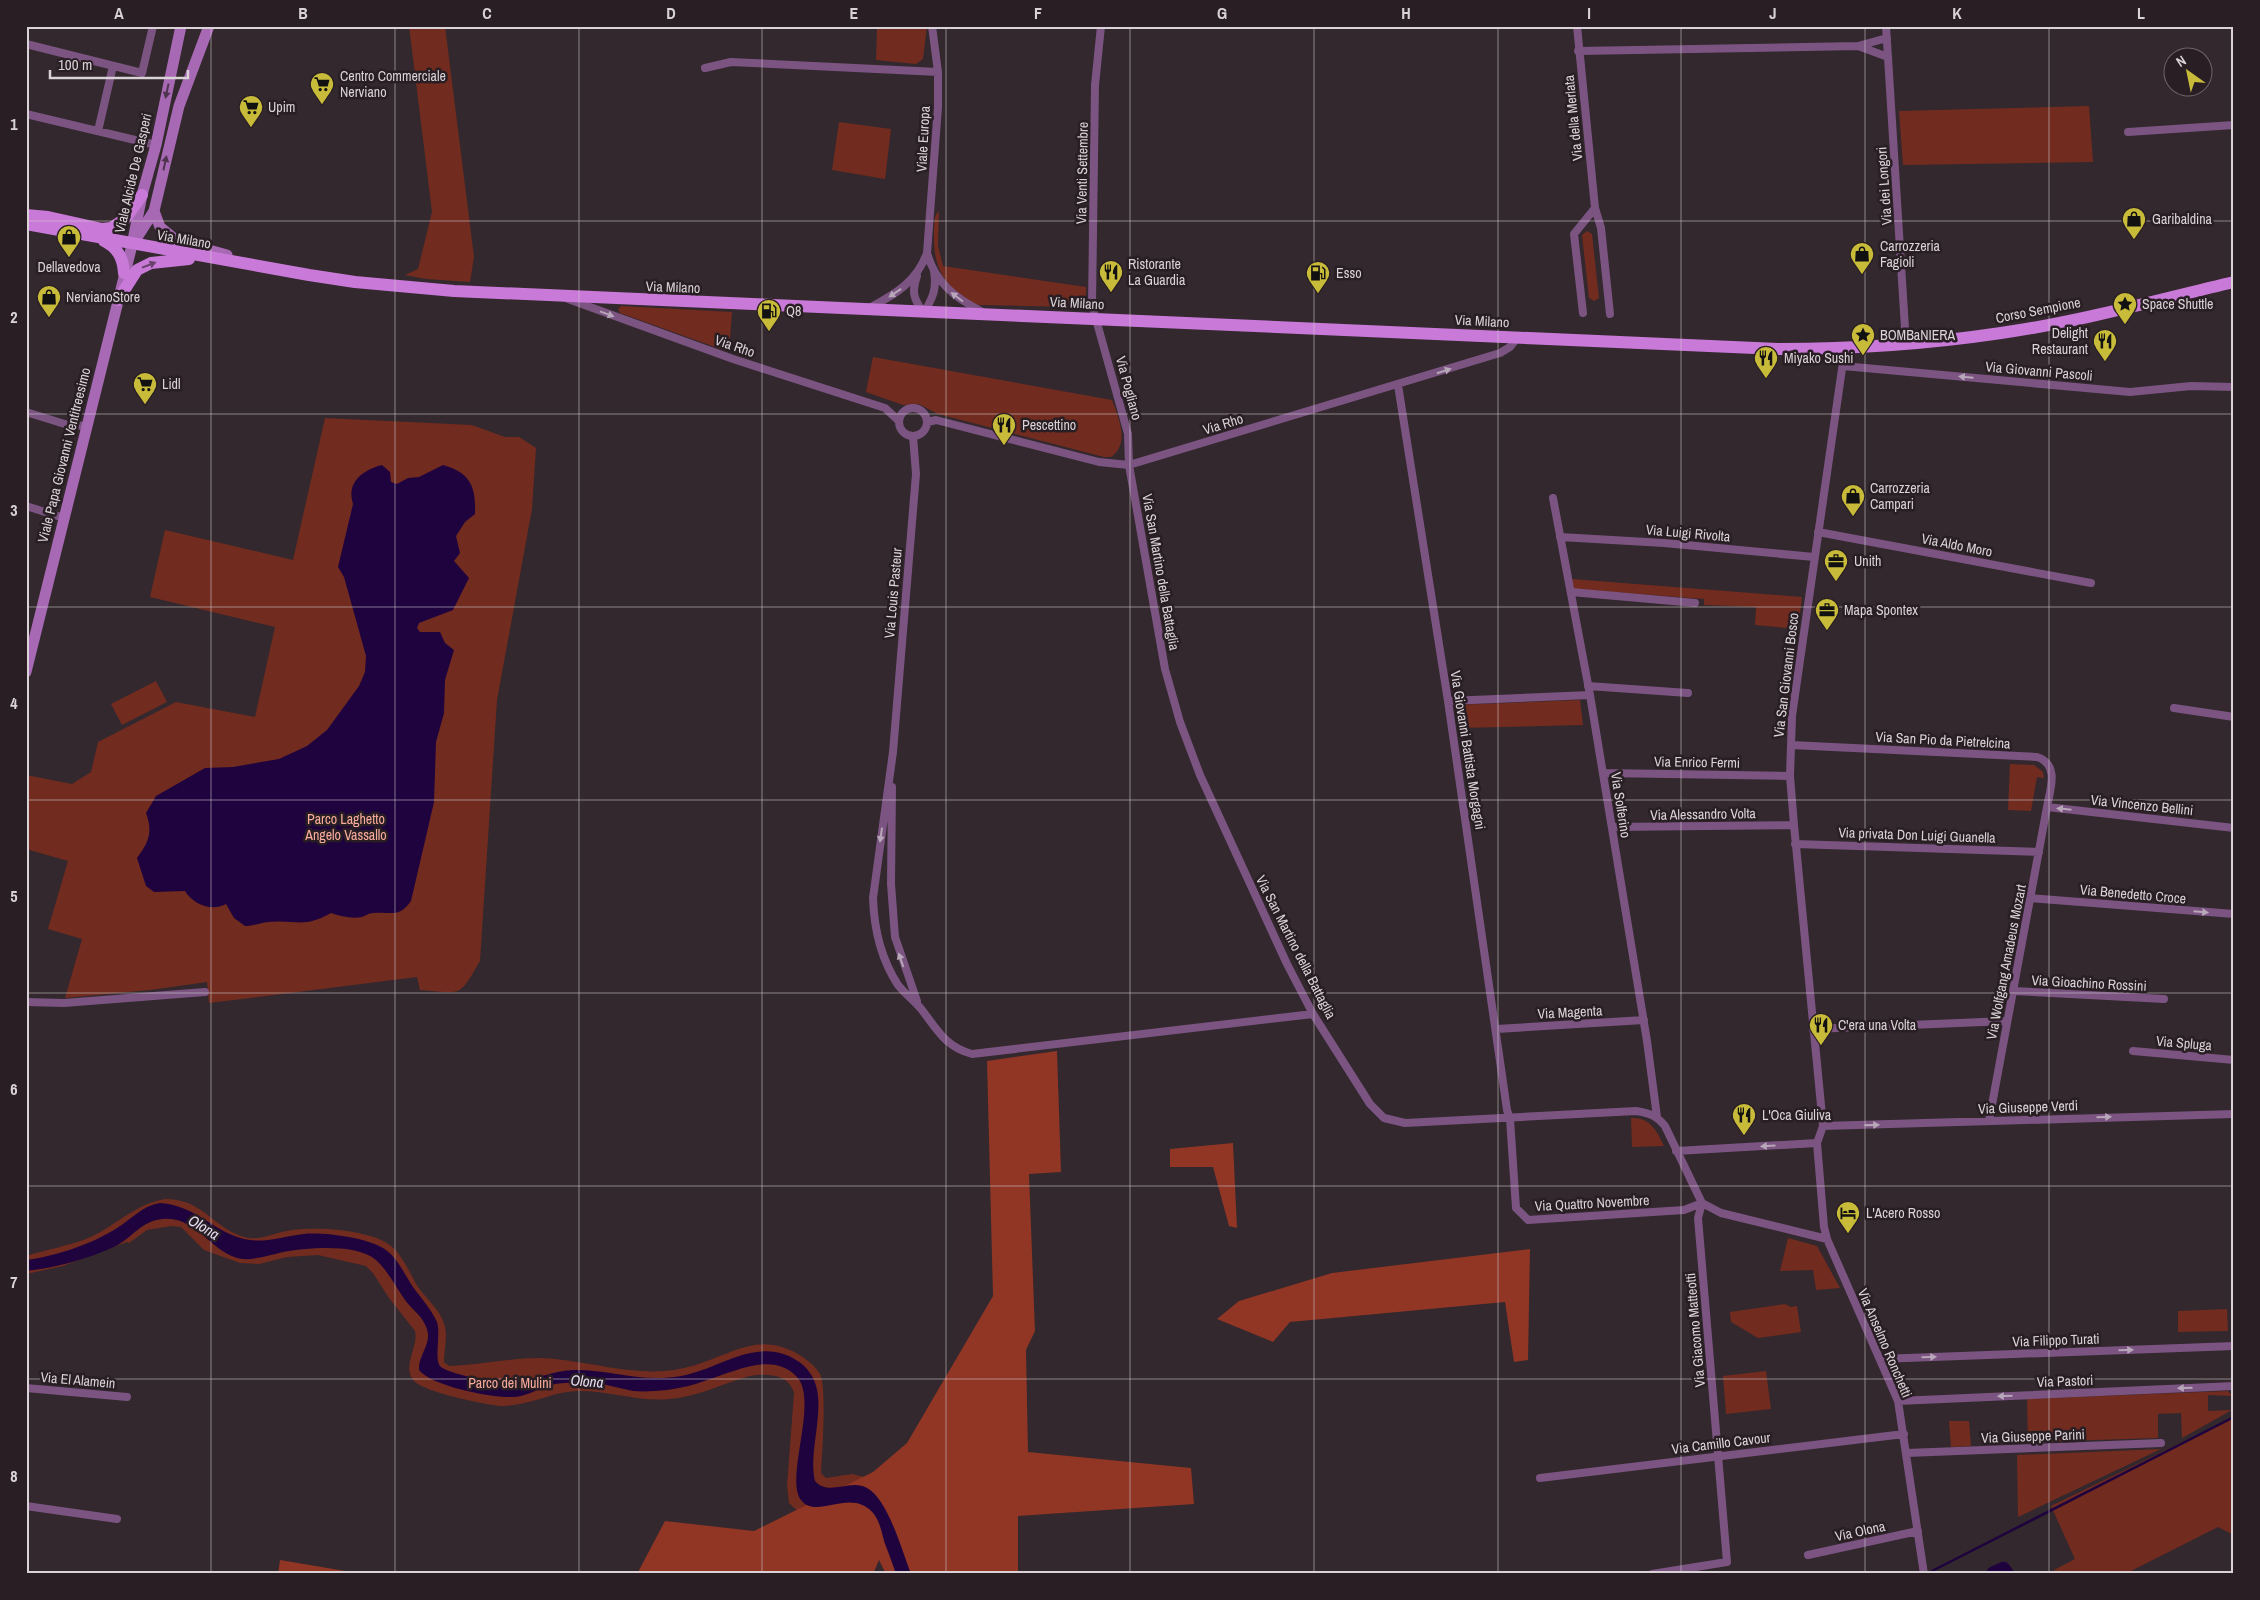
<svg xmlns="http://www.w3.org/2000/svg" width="2260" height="1600" font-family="'Archivo Narrow',sans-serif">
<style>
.green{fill:#722b1f}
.forest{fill:#913525}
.water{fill:#1e033e}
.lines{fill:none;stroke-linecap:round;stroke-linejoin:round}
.stream{stroke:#1e033e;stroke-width:2.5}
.river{stroke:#1e033e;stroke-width:16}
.street{stroke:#7b5482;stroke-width:8}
.secondary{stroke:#a769b3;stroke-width:11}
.primary{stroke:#c979d8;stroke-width:12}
.oneway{fill:#4e344e}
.oneway2{fill:#68426b}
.oneway3{fill:#b8a6b9}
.grid{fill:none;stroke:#d9d2d6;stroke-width:1;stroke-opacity:0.55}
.labels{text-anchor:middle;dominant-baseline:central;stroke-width:5;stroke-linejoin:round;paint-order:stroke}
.poi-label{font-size:14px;fill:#d9d2d6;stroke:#281e23;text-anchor:start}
.street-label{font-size:14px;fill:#d9d2d6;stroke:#281e23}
.park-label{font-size:14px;fill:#f9ac9c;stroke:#281e23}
.water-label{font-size:15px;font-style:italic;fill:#e4def5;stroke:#281e23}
.neatline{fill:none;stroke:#d9d2d6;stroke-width:2}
.grid-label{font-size:16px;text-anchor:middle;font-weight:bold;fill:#d9d2d6}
</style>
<rect width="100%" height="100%" fill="#32282d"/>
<path class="green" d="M409,26H445L474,257L470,282L426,279L405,275L418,269L432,212Z
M877,26H927L923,59L916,64L876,60Z
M2089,106L2093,162L1903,165L1899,111Z
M839,122L891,129L885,179L832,170Z
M939,211L938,246L943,266L1086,287C1087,299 1082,306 1070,307L979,305C971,303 965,298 958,293C937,277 933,255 934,229C935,222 933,216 939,211Z
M1587,231L1592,234L1599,298L1594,301L1589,298L1582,235Z
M621,306L732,312L729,352L620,313L618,309Z
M873,357L1112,400C1119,418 1130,444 1111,457H1104L938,414L919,404L903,405L866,392Z
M325,418L472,425L505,437H519L536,448L532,509L497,700L480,961C458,999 462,993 420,990L417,977L209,1003L207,982L150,990L65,998L82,939L48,929L68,861L26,849V775L72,784L91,772L98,742L176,702L255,717L275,627L150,597L165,530L293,560Z
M1572,579L1802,597L1798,629L1755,625L1756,607L1704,605V599L1574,589Z
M156,681L167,702L122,725L111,704Z
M1580,700L1583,725L1459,728L1456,705Z
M2010,764L2034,765L2043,772L2044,778L2037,777L2031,811L2008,810Z
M1631,1118C1650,1117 1657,1131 1664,1146L1632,1147Z
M165,1199C206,1199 213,1231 249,1238C261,1240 275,1233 287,1231C312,1226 370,1229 391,1246C402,1255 409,1271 416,1284C427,1301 446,1313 446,1335C446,1344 444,1353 444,1362L449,1366C479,1365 510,1358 539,1358C581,1359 622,1374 664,1371C677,1370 691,1367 704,1362C726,1355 749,1341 773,1345C789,1347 812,1360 820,1374C827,1388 822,1455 821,1473L826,1478L852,1474L868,1478L800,1513L789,1503L787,1486L794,1393C789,1374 767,1373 750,1376C724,1383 697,1397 670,1399C639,1402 610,1391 579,1391C558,1391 541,1400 520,1404C514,1405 507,1406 501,1406C486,1405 424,1392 414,1381C401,1367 419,1347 415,1331L389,1298L373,1273L366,1266L318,1255L287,1257L259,1264L240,1263L204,1250L181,1227L172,1226L147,1230L129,1243L127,1242L63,1266L26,1274V1256C46,1250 67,1246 86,1239C114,1228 134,1204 165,1199Z
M1788,1238L1817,1246L1840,1288L1816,1290L1813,1270L1780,1271Z
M1785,1304L1791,1307L1797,1306L1801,1332L1758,1338L1731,1322L1730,1312Z
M2227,1309L2228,1331L2178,1332V1311Z
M1766,1371L1771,1409L1726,1414L1723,1376Z
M2228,1391L2232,1396L2208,1395V1411L2232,1410L2182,1438L2181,1413L2158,1414V1438L2028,1442L2027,1399Z
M2234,1417V1535L2218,1527L2125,1574H2056L2054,1570L2075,1559L2051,1506Z
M1949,1421H1969L1971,1446L1951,1447Z
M2161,1449L2018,1517L2017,1455Z"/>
<path class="forest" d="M1057,1051L1061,1172L1029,1174L1035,1331L1026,1350L1028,1452L1191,1468L1194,1504L1018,1516V1574H886L879,1560L873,1574H637L665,1521L754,1531L873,1472L907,1443L993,1296L987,1061Z
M1233,1143L1237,1228L1229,1226L1213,1167H1170V1149Z
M1530,1249L1528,1360L1514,1362L1505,1302L1290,1322L1273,1342L1217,1319L1239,1301L1332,1273Z
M280,1560L363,1574H278Z"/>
<path class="water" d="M382,465L390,472L391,482L397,484L408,478L419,477L443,465C471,473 476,487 475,514L465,522L456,536L460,553L454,561L469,578L453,610L419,623L417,628L420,632H440L445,643L454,650L445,680L444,713L436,742L434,802L411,901C398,919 391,911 373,913C369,913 365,916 362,917C351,919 340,916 331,913C303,929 296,919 268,922C260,923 253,926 245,926L234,918L226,904C211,912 193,904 185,891L154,892L146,886L137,858C149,842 153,832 146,813L156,796L205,768L233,767L279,759L307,746L327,730L359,686L365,672L366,656L344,577L338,567L353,504C346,482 363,470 382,465Z
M160,1203C197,1206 212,1231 244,1239C265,1244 283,1236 304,1234C324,1232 370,1238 386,1250C398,1259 405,1275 413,1287C422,1299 431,1309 437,1322C441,1334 434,1359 440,1366C446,1374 501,1384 513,1383C534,1381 553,1370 575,1370C614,1370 640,1383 681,1376C712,1371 743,1347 775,1352C788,1354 803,1362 810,1373C830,1401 807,1449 815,1481C829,1497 850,1478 867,1488C888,1499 902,1551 911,1574H896C893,1565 890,1557 887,1549C882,1538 882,1525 874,1514C851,1486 817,1521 801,1500C784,1478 820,1399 796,1376C772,1351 734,1372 707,1380C694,1385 681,1388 667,1390C656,1391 644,1392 633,1391C618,1388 604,1383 589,1383C576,1383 563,1382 551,1385C538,1389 525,1397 512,1397C492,1398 431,1386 419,1370C418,1357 429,1347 428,1334C426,1317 411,1310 403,1297C395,1285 387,1270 376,1260C356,1243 307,1248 283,1252C271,1255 255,1260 242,1259C212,1255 198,1216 163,1219C142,1220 131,1239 114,1247C87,1259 55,1268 26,1271V1260C57,1256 92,1244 117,1228C133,1218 142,1206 160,1203Z"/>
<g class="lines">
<path class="stream" d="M1932,1571L2234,1417"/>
<path class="river" d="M1994,1574L2003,1570L2006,1574"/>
<path class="street" d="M1101,26L1095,85L1092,305L1128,434L1129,465L1165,669L1180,722L1200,775L1287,964L1313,1014L1370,1104L1384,1118L1405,1123L1636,1111C1649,1113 1656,1115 1665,1126L1702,1203L1721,1213L1827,1239
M1577,26L1595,208L1601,228L1610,314
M1886,26L1906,344
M26,44L142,73L153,26
M1858,46L1888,57
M1578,51L1858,46L1887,38
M705,68L731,62L938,72
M26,114L156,145
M98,131L113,66
M2128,132L2234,125
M927,253C935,282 955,298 981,311
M917,276C911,292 914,300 924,313C933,297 937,289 934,271
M568,299L733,359L885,408L899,421
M871,307C896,294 917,281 927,253L938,107V72L932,26
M1583,313L1574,234L1595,208
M1845,348L1792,716L1790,776L1794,825L1823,1126L1817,1143L1824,1227L1827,1239L1898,1401L1924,1574
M1843,366L2130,392L2191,386L2234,387
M1398,385L1448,701L1507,1110L1510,1119L1516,1208L1528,1220L1684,1210L1702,1203
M899 422a14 14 0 1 1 28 0a14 14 0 1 1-28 0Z
M26,412L68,425L87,426
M928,422L936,420L1099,462L1129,465L1500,353L1510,347L1517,338
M913,436L916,474L893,752L873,898C874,929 881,959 898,985C905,994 915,1001 922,1010C938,1031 946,1047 972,1054L1313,1014
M1553,498L1590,695L1647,1041L1657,1117
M26,506L64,518
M1818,532L2091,583
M1560,537L1664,543L1814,557
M1571,592L1695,603
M1588,686L1688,693
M1448,701L1590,695
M2174,708L2234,717
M1791,745L2037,757C2060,764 2050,790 2047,807L1989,1121
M1603,773L1790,776
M892,787L891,884L895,937L917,1001
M2047,807L2234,828
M1612,827L1794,825
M1795,844L2039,852
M2030,898L2234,914
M2013,991L2164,999
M26,1002L64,1003L205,992
M1497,1029L1644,1020
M1813,1029L2007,1021
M2133,1051L2234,1060
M1823,1126L2234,1114
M1676,1151L1817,1143
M1880,1359L2234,1346
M26,1388L127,1397
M1898,1401L2234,1386
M1907,1453L2161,1443
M1540,1478L1904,1434
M26,1506L117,1519
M1808,1555L1918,1531
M1652,1574L1727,1562L1698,1218L1702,1203"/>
<path class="secondary" d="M154,211L160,227L177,241L227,255
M136,239L154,211L179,106L209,26
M26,672L132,245L142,195L156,145L181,26"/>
<path class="primary" d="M26,215L48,217L102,229L111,228L125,219L142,195
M26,224L309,275L355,282L454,291L1778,349C1853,349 1927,344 2001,333C2079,322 2157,300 2234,282
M104,241C118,248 123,258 124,273
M118,300L137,270L151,263L189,259"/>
</g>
<defs><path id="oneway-solid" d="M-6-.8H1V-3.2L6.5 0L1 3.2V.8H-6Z" transform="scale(1.25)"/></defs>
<g class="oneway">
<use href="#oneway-solid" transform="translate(167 91) rotate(102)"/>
<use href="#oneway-solid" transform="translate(165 163) rotate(-78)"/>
</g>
<use class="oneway2" href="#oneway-solid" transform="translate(149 265) rotate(-21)"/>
<g class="oneway3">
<use href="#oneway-solid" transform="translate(895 293) rotate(146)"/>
<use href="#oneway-solid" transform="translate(957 297) rotate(-143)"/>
<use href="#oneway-solid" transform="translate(607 314) rotate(20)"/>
<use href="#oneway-solid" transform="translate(1444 371) rotate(-17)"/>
<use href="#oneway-solid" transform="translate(1966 377) rotate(-175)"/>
<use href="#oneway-solid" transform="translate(2064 809) rotate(-174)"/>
<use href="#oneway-solid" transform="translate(881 835) rotate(98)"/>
<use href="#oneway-solid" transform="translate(2201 912) rotate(5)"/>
<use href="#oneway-solid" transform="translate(901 960) rotate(-109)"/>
<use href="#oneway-solid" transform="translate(2104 1117) rotate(-2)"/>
<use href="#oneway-solid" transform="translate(1872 1125) rotate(-2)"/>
<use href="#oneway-solid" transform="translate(1768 1146) rotate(177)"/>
<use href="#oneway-solid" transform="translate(2126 1350) rotate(-2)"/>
<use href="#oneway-solid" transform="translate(1929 1357) rotate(-2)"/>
<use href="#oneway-solid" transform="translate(2185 1388) rotate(178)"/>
<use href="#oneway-solid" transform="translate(2005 1396) rotate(178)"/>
</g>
<path class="grid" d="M211,26V1574M395,26V1574M579,26V1574M762,26V1574M946,26V1574M1130,26V1574M1314,26V1574M1498,26V1574M1681,26V1574M1865,26V1574M2049,26V1574M26,221H2234M26,414H2234M26,607H2234M26,800H2234M26,993H2234M26,1186H2234M26,1379H2234"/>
<defs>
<g id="supermarket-pin" transform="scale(1.25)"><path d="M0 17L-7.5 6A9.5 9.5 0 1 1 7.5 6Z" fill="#c9bb3a" stroke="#281e23"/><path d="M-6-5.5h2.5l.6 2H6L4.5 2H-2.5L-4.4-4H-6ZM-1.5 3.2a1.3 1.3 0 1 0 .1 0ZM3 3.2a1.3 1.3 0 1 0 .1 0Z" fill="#111"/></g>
<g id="shop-pin" transform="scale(1.25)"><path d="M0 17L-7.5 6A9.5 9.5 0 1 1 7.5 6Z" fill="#c9bb3a" stroke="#281e23"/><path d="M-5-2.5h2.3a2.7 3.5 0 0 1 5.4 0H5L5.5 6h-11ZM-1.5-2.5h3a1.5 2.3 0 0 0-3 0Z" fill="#111"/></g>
<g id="restaurant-pin" transform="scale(1.25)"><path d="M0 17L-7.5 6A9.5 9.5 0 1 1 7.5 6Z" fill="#c9bb3a" stroke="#281e23"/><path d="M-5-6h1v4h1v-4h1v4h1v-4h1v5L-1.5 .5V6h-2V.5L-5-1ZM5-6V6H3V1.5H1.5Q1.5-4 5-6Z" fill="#111"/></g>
<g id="fuel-pin" transform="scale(1.25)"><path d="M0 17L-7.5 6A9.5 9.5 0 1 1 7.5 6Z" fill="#c9bb3a" stroke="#281e23"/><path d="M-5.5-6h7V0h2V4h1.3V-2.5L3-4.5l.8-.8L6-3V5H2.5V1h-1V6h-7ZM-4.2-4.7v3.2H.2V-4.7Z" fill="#111"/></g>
<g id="sight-pin" transform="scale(1.25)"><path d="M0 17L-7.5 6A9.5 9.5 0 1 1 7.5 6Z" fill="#c9bb3a" stroke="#281e23"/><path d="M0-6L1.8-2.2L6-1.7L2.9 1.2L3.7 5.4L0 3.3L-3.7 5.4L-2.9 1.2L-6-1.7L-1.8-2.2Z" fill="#111"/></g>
<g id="office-pin" transform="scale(1.25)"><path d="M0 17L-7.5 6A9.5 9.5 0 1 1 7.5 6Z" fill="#c9bb3a" stroke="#281e23"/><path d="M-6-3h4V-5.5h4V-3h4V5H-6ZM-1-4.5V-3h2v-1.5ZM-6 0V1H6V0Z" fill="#111"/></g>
<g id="hotel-pin" transform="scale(1.25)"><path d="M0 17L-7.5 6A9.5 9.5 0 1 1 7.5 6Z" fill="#c9bb3a" stroke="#281e23"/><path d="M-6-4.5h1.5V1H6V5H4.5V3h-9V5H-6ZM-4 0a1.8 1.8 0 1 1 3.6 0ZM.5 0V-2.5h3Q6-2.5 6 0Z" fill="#111"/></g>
</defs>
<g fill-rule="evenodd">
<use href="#supermarket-pin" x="322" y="84"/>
<use href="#supermarket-pin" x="251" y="107"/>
<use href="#shop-pin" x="2134" y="219"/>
<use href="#shop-pin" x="69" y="237"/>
<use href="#shop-pin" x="1862" y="254"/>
<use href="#restaurant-pin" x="1111" y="272"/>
<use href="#fuel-pin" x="1318" y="273"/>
<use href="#shop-pin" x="49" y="297"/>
<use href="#sight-pin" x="2125" y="304"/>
<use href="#fuel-pin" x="769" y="311"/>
<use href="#sight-pin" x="1863" y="335"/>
<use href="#restaurant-pin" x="2105" y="341"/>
<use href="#restaurant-pin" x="1766" y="358"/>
<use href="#supermarket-pin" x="145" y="384"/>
<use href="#restaurant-pin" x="1004" y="425"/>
<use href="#shop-pin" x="1853" y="496"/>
<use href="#office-pin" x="1836" y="561"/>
<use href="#office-pin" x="1827" y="610"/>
<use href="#restaurant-pin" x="1821" y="1025"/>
<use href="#restaurant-pin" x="1744" y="1115"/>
<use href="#hotel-pin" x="1848" y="1213"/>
</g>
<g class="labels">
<g class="poi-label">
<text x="340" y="76">Centro Commerciale<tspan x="340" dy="16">Nerviano</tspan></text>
<text x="268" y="107">Upim</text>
<text x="2152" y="219">Garibaldina</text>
<text x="1880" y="246">Carrozzeria<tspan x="1880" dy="16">Fagioli</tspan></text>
<text x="1128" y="264">Ristorante<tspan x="1128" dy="16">La Guardia</tspan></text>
<text x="69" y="267" text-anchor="middle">Dellavedova</text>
<text x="1336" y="273">Esso</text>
<text x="66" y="297">NervianoStore</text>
<text x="2142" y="304">Space Shuttle</text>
<text x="786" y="311">Q8</text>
<text x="2088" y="333" text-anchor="end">Delight<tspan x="2088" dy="16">Restaurant</tspan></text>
<text x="1880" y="335">BOMBaNIERA</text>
<text x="1784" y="358">Miyako Sushi</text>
<text x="162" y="384">Lidl</text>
<text x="1022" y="425">Pescettino</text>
<text x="1870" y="488">Carrozzeria<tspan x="1870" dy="16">Campari</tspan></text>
<text x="1854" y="561">Unith</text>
<text x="1844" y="610">Mapa Spontex</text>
<text x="1838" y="1025">C'era una Volta</text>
<text x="1762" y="1115">L'Oca Giuliva</text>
<text x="1866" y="1213">L'Acero Rosso</text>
</g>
<g class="street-label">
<text transform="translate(1573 118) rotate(-96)">Via della Merlata</text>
<text transform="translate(923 139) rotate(-87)">Viale Europa</text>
<text transform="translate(133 173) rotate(-77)">Viale Alcide De Gasperi</text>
<text transform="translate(1082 173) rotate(-89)">Via Venti Settembre</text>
<text transform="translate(1884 186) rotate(-94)">Via dei Longori</text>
<text transform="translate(184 239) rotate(10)">Via Milano</text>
<text transform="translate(673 287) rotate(2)">Via Milano</text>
<text transform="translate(1077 303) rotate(3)">Via Milano</text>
<text transform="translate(2038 310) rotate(-11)">Corso Sempione</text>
<text transform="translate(1482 321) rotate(3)">Via Milano</text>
<text transform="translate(735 346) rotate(19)">Via Rho</text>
<text transform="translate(2039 371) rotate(5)">Via Giovanni Pascoli</text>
<text transform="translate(1129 388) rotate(75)">Via Pogliano</text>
<text transform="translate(1223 424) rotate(-17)">Via Rho</text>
<text transform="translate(64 455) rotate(-76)">Viale Papa Giovanni Ventitreesimo</text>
<text transform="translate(1688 533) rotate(5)">Via Luigi Rivolta</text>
<text transform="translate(1957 545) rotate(11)">Via Aldo Moro</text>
<text transform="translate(1161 572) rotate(80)">Via San Martino della Battaglia</text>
<text transform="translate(893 593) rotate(-85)">Via Louis Pasteur</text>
<text transform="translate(1786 675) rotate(-83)">Via San Giovanni Bosco</text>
<text transform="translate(1943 740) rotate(3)">Via San Pio da Pietrelcina</text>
<text transform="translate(1468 750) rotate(81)">Via Giovanni Battista Morgagni</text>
<text transform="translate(1697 762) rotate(1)">Via Enrico Fermi</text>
<text transform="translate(1621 805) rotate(81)">Via Solferino</text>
<text transform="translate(2142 805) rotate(6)">Via Vincenzo Bellini</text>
<text transform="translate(1703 814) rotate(-1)">Via Alessandro Volta</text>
<text transform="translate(1917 835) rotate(2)">Via privata Don Luigi Guanella</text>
<text transform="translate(2133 894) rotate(5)">Via Benedetto Croce</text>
<text transform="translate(1296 947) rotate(63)">Via San Martino della Battaglia</text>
<text transform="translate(2006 962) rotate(-79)">Via Wolfgang Amadeus Mozart</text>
<text transform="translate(2089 983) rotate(3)">Via Gioachino Rossini</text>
<text transform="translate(1570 1012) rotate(-3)">Via Magenta</text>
<text transform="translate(2184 1043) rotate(5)">Via Spluga</text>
<text transform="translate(2028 1107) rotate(-2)">Via Giuseppe Verdi</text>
<text transform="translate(1592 1203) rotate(-3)">Via Quattro Novembre</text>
<text transform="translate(1695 1330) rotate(-95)">Via Giacomo Matteotti</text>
<text transform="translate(2056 1340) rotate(-2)">Via Filippo Turati</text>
<text transform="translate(1885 1343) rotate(67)">Via Anselmo Ronchetti</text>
<text transform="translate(78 1380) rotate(5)">Via El Alamein</text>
<text transform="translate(2065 1381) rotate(-2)">Via Pastori</text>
<text transform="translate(2033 1436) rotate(-2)">Via Giuseppe Parini</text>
<text transform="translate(1721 1443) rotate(-7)">Via Camillo Cavour</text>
<text transform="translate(1860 1531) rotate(-12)">Via Olona</text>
</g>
<g class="park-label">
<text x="346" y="819">Parco Laghetto<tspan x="346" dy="16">Angelo Vassallo</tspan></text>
<text x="510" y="1383">Parco dei Mulini</text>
</g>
<g class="water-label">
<text transform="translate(204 1227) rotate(31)">Olona</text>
<text transform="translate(587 1381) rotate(4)">Olona</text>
</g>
</g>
<rect width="2260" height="1600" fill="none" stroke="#281e23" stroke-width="55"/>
<g transform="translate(2188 72) rotate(327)"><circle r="24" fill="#281e23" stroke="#6f666b"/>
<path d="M0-4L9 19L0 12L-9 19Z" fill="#c9bb3a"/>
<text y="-8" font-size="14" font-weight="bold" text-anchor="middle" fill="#d9d2d6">N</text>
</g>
<path d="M50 70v8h138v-8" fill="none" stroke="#d9d2d6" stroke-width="2.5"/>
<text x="58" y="70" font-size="15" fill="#d9d2d6" stroke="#281e23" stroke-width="4" paint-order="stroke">100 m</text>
<rect x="28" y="28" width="2204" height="1544" class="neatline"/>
<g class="grid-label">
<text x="119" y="19">A</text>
<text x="303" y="19">B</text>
<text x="487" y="19">C</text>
<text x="671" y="19">D</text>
<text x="854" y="19">E</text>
<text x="1038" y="19">F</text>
<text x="1222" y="19">G</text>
<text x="1406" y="19">H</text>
<text x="1589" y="19">I</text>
<text x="1773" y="19">J</text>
<text x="1957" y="19">K</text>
<text x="2141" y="19">L</text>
<text x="14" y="130">1</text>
<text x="14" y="323">2</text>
<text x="14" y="516">3</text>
<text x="14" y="709">4</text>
<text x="14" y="902">5</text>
<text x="14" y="1095">6</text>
<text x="14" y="1288">7</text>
<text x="14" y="1482">8</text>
</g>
</svg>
